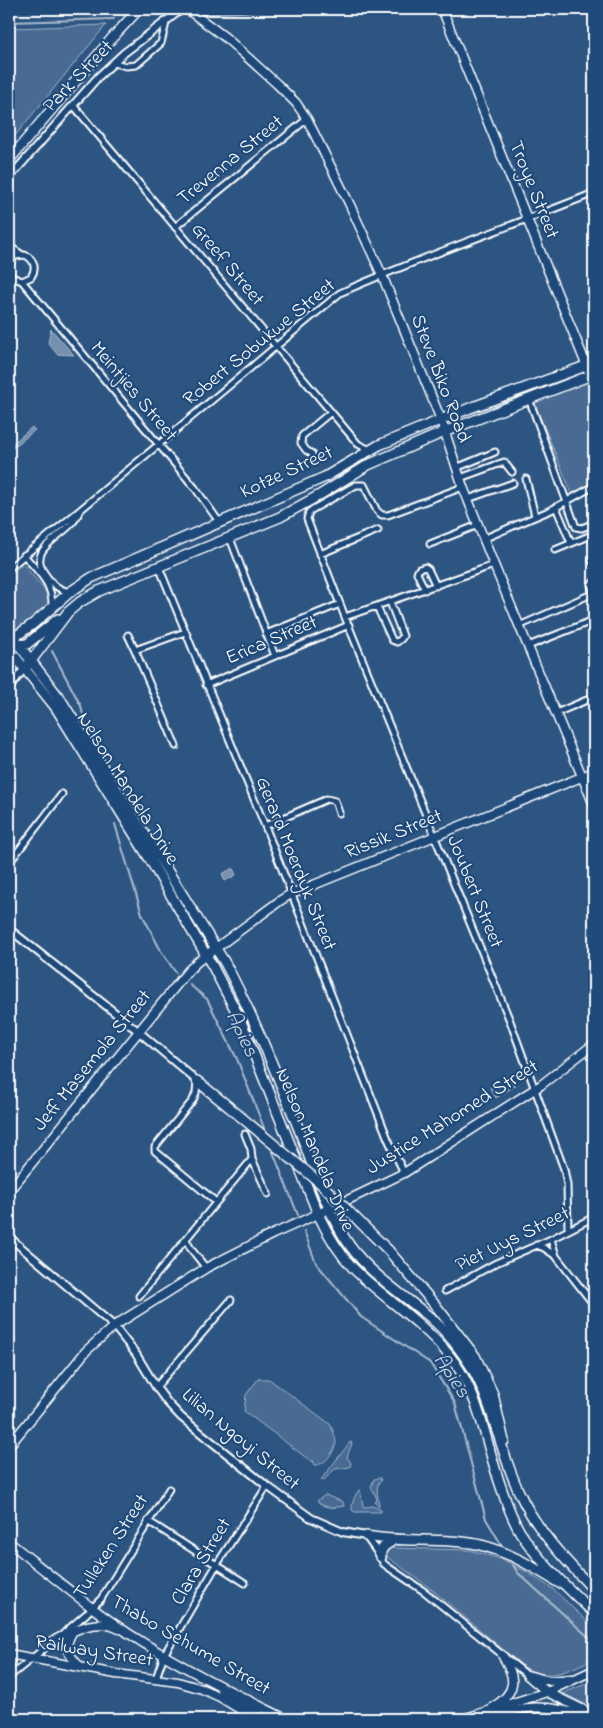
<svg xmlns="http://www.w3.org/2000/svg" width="603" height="1728" font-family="'Indie Flower',sans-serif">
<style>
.green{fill:#486b92;stroke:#a4b5c8}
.water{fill:#748fad;stroke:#acbcce}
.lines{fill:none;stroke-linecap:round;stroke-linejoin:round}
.stream{stroke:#acbcce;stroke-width:2}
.minor-casing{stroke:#fff;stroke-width:9}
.tertiary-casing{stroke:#fff;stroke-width:10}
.secondary-casing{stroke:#fff;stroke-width:11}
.primary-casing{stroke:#fff;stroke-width:12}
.minor{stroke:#1f4a7a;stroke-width:5}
.tertiary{stroke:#1f4a7a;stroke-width:6}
.secondary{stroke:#1f4a7a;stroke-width:8}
.primary{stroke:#1f4a7a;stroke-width:9}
.primary-bridge-casing{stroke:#fff;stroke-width:12;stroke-linecap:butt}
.primary-bridge{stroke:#1f4a7a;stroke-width:9}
.labels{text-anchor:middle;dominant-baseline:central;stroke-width:4.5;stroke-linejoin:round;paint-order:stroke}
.street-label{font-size:20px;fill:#fff;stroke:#1f4a7a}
.water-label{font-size:21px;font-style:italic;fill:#d5dde6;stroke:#1f4a7a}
</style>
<rect width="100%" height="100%" fill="#2c5582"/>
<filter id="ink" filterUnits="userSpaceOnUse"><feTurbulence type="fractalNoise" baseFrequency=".02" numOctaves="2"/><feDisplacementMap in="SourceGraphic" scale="10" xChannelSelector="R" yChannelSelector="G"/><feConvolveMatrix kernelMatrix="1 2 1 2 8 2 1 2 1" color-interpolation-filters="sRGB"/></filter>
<g filter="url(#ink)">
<path class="green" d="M106,25L9,143V28Z
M594,377V488L573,496L533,400Z
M23,564L51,598L50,602L17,632L9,619V574Z
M258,1379H269L330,1424C333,1430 336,1438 336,1443C334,1453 324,1466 314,1465L313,1460L312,1462L244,1411L246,1395Z
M350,1442L352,1443L347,1457L351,1463L350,1467L335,1469L324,1480H321Z
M380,1478L381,1481L378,1484L377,1491L379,1506L375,1503L377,1499L371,1487L374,1479Z
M360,1489L363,1506L365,1507L372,1506L381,1510V1512H355L352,1510C351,1504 355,1494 360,1489Z
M325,1495L343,1502L344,1506C333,1508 325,1509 317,1501Z
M391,1548L469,1550L501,1559L525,1571L553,1589L594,1628V1659C569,1669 550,1683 524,1667L430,1588L387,1557V1552Z
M594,1681V1709L563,1693Z"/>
<path class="water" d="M51,329L74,355L57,354L48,343Z
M32,427L35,430L9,451V447Z
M233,868L236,875L225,881L222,874Z
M510,1075L516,1085L496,1098L490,1088Z"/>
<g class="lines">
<path class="stream" d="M203,14L291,9
M9,22L114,19
M52,651L81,706L83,715
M115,824L142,914L161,951L176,973
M190,985L207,999L237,1059L266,1133
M271,1147L298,1215
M304,1231L316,1263L361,1317L430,1363L455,1403L486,1519L504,1549
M513,1565L518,1573L594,1642"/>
<g class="minor-casing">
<path id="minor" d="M114,63L126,66L136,65L161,43L166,23
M73,105L358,444L370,450
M175,227L307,119
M9,246L21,254
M9,264L15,256L25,255C34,259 37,268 31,277L22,281L12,277L9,271
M22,281L195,488L220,523
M529,399L576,527L582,528L594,523
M312,454L306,450L301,443L302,436L331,412
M456,468L495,452
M460,478L504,462L512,472
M526,479L535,516
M463,487L388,515H382L377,511L364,485H356L313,509L309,512L307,519L345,617L510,1021L564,1169L567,1185L568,1228
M468,499L513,483
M556,507L571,543
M230,538L275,656
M483,539L551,510L594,486
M430,544L478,525
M555,550L594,534
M320,554L378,530
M24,555C38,572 53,583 52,607
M592,561L594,560
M159,567L265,826L388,1139L404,1173
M9,568L79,511L340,293C423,256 510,227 594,193
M594,582L591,585L594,591
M425,590L417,573L419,569L425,567L428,569L436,586
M70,592C57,589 52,584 45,574C24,545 71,536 79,512
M377,607L392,640L397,642L401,639L403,636L390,602
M345,617L494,565
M519,626L587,596
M266,634L340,604
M128,635L135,650
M528,646L594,620
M206,685L349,625
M556,713L594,697
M176,746L135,650L185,632
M265,826L327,799L335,801L339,813
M9,863L62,794
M9,939L14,933
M197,1081L196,1093L193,1100L155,1147V1151L216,1202
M245,1134L251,1149L252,1159L268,1194
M551,1239L556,1256L594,1305
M186,1240L191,1249L206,1268
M536,1245L544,1248L556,1256
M445,1291L496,1263L551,1239L594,1217
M139,1296L252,1159
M156,1387L231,1300
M148,1521L245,1583
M381,1557L383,1563L388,1567L425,1592L527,1675
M64,1633L86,1614L101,1599L169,1489
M9,1677L57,1638
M156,1678L164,1655L216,1566L267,1486"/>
</g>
<g class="tertiary-casing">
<path id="tertiary" d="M9,178L98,77L124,53L182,9
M9,688L24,669
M9,929L138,1031L197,1081
M9,1237L114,1326L136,1354L156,1387L167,1402L181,1417L202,1434L267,1486L311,1518L343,1532L366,1536L381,1557"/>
</g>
<g class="secondary-casing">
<path id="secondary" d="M187,9L226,38L277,84L296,103L307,119L349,203L382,275L441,420L463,487L494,565L594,805
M442,9L594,384
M9,1191L188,971L197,962L281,900L291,894L594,772
M9,1446L86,1351L114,1326L206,1268L273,1234L329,1209L404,1173L541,1085L594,1044
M9,1542C52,1576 95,1613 142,1642C188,1671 238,1695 286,1719
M73,1631C62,1648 68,1654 80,1667
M55,1640C75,1630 97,1617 119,1629
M9,1654L116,1674L178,1682L202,1689L220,1697L256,1719
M527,1675L547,1692L590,1713
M531,1676L550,1681L572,1679
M221,1689L235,1700L266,1719
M493,1707C518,1692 516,1677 502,1655
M463,1719L547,1692L594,1670
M489,1719C498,1716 507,1712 516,1710C542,1703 568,1712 594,1717"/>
</g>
<g class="primary-casing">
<path id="primary" d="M9,160L113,37L139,9
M9,632L61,700L225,963C254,1017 277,1075 300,1132C315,1171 326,1212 350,1246C372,1276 404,1295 432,1319C448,1333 461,1350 472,1368C494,1406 500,1452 519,1492C536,1530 565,1560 594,1590
M9,641L33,624L70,592L91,578L325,477L379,445L470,408L594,363
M15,645L27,644L58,619
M9,649L56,708L149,858L213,967L240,1019L318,1214C327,1233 338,1252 353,1268C386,1301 427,1324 455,1363C481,1400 486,1445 501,1487C506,1502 512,1518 520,1532C540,1563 568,1588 594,1613
M28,665L68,612L80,602L99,591L280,517L318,496L368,465L444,432L594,374
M197,1081L229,1107
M388,1250L436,1306L475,1356L493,1394L504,1441
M366,1536C402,1543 440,1537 476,1544C506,1550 533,1567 559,1583
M381,1557C380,1547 386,1545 394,1540"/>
</g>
<use href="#minor" class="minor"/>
<use href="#tertiary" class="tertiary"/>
<use href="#secondary" class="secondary"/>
<use href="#primary" class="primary"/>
<g class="primary-bridge-casing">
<path id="primary-bridge" d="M229,1107L319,1182L388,1250"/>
</g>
<use href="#primary-bridge" class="primary-bridge"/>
</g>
</g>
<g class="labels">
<g class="street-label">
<text transform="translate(79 77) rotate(-46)">Park Street</text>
<text transform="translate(231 161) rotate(-39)">Trevenna Street</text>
<text transform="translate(533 190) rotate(68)">Troye Street</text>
<text transform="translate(227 265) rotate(50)">Greef Street</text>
<text transform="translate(260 343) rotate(-39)">Robert Sobukwe Street</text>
<text transform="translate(440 379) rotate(69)">Steve Biko Road</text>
<text transform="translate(133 392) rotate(50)">Meintjies Street</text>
<text transform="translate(287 473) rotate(-25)">Kotze Street</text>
<text transform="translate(272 641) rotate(-23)">Erica Street</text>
<text transform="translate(127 789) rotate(58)">Nelson Mandela Drive</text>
<text transform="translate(394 835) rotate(-22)">Rissik Street</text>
<text transform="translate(295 864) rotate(68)">Gerard Moerdyk Street</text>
<text transform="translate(474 892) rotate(68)">Joubert Street</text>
<text transform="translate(93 1061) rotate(-51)">Jeff Masemola Street</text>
<text transform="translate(453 1118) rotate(-32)">Justice Mahomed Street</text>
<text transform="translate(314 1150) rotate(67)">Nelson Mandela Drive</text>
<text transform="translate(513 1240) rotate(-26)">Piet Uys Street</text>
<text transform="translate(240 1440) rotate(40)">Lilian Ngoyi Street</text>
<text transform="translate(112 1547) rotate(-57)">Tulleken Street</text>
<text transform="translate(202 1562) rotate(-59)">Clara Street</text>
<text transform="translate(190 1646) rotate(30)">Thabo Sehume Street</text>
<text transform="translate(94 1652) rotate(9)">Railway Street</text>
</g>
<g class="water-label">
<text transform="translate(241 1034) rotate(64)">Apies</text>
<text transform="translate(451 1376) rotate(56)">Apies</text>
</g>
</g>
<rect width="603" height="1728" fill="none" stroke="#1f4a7a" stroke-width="30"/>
<rect x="15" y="15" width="573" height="1698" fill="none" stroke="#fff" stroke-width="2" filter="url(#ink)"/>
</svg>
